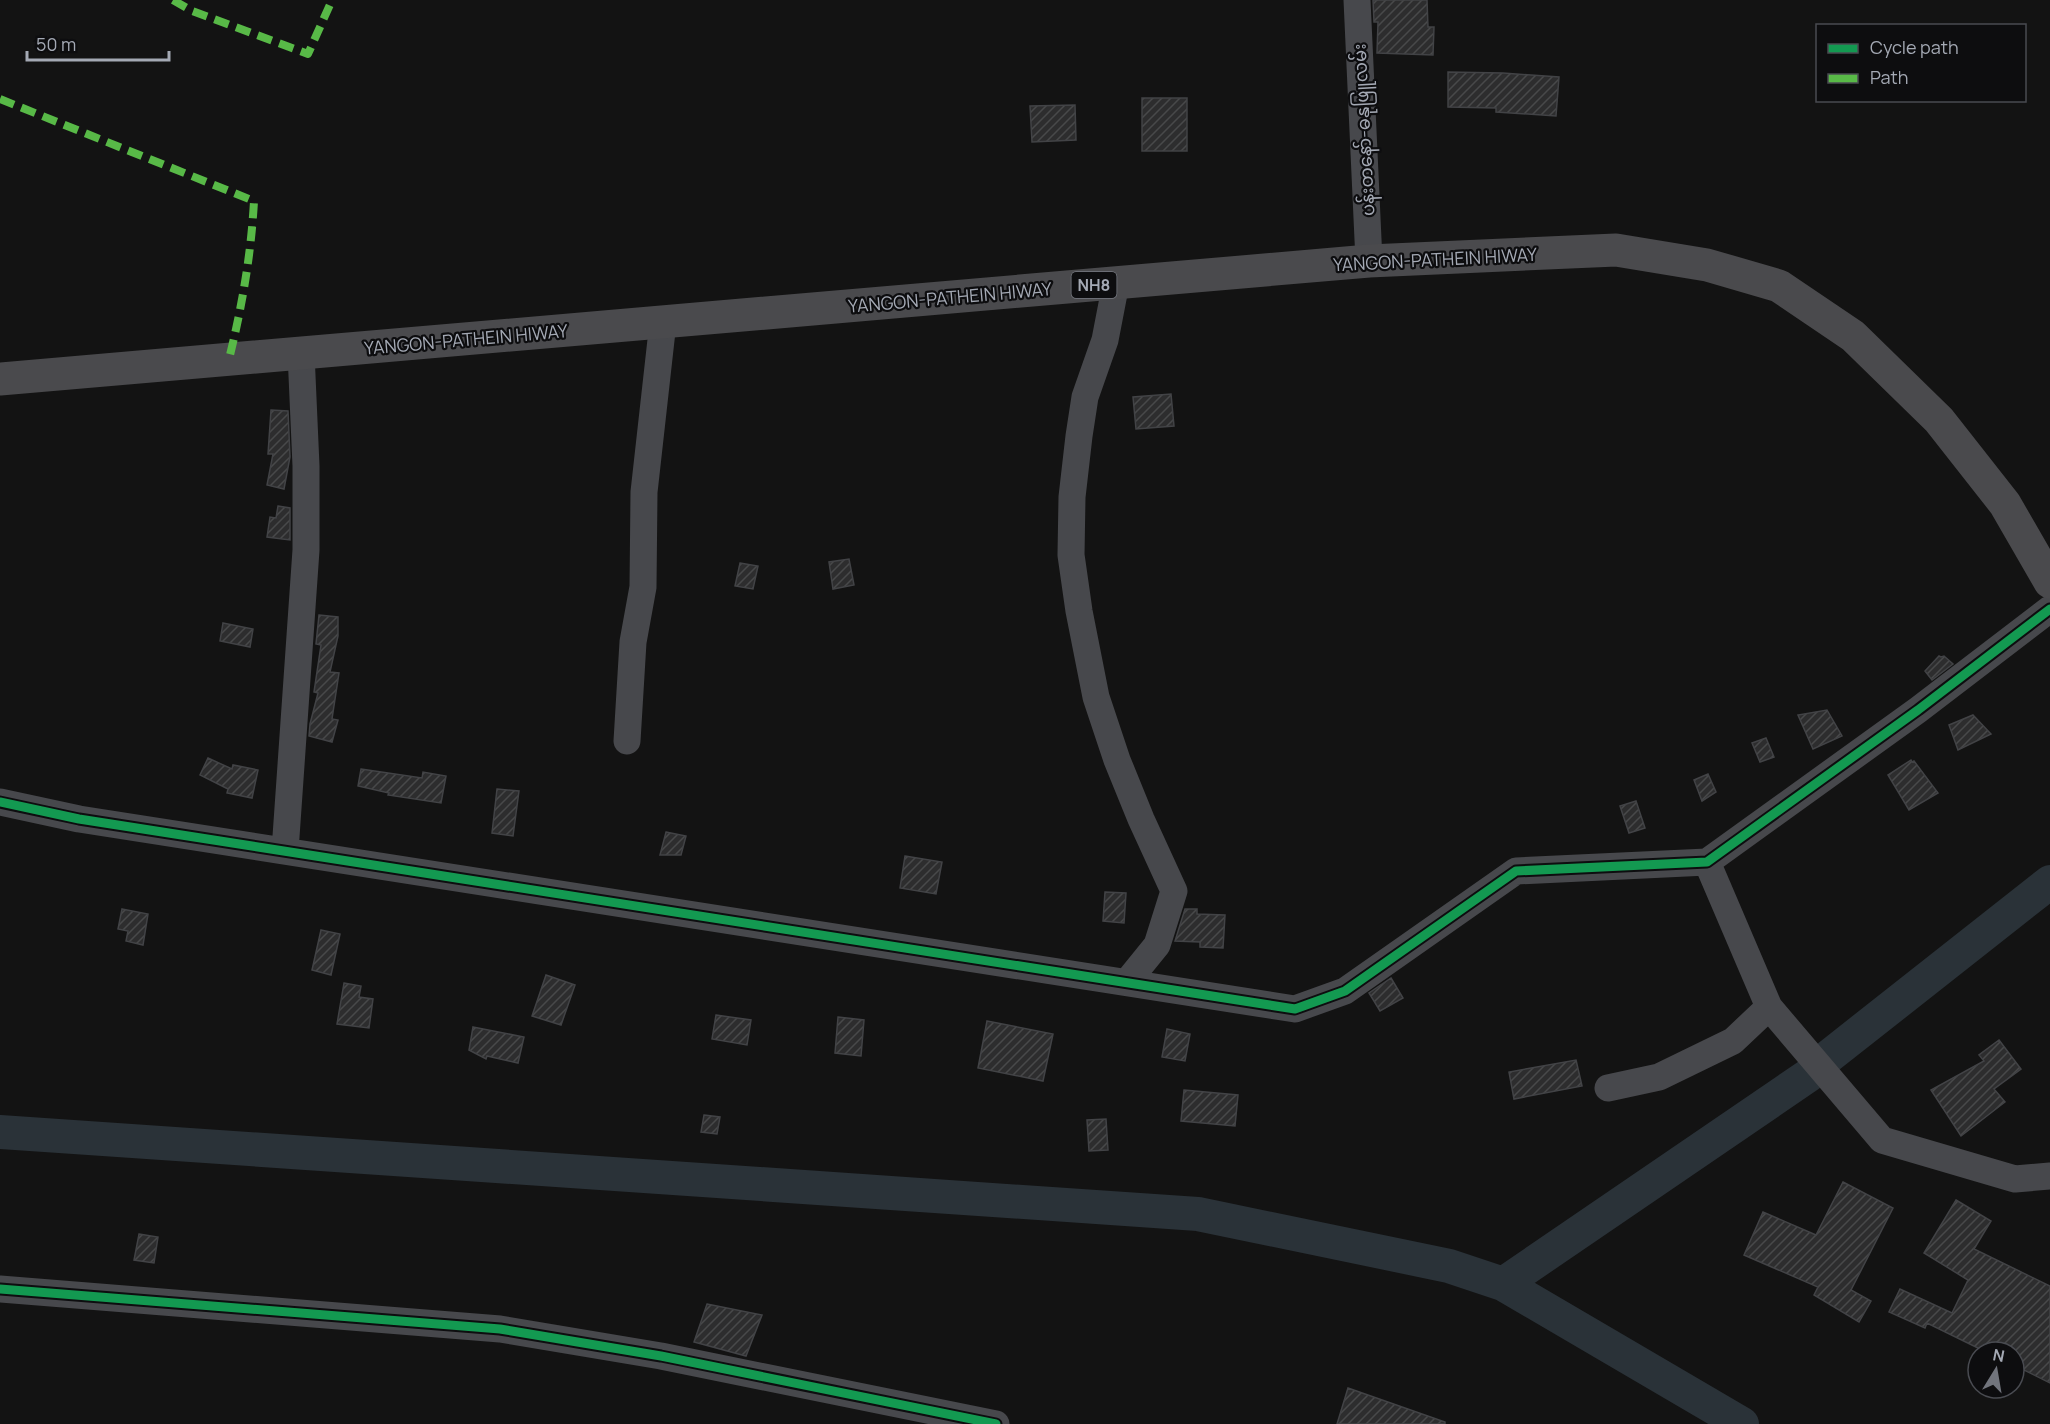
<svg xmlns="http://www.w3.org/2000/svg" width="2050" height="1424" font-family="Manrope,'Noto Sans Myanmar',sans-serif">
<style>
.lines{fill:none;stroke-linecap:round;stroke-linejoin:round}
.river{stroke:#2a3238;stroke-width:34}
.building{fill:url(#building-hatch);stroke:#424346;stroke-width:1.5}
.minor{stroke:#47484c;stroke-width:27}
.highway{stroke:#4a4a4d;stroke-width:33}
.quiet{stroke:#58b947;stroke-width:8;stroke-dasharray:15 8;stroke-linecap:butt}
.cycleway-casing{stroke:#0d0d0f;stroke-width:13}
.cycleway{stroke:#139951;stroke-width:9}
.labels{text-anchor:middle;dominant-baseline:central;stroke-width:4.5;stroke-linejoin:round;paint-order:stroke}
.shield{fill:#0d0d0f;stroke:#777a82;stroke-width:1.5}
.shield-label{font-size:16px;font-weight:bold;fill:#a4a9b4}
.street-label{font-size:18px;fill:#a4a9b4;stroke:#0d0d0f}
</style>
<defs>
<pattern id="building-hatch" width="6" height="6" patternUnits="userSpaceOnUse" patternTransform="scale(1.5)"><rect width="6" height="6" fill="#2d2d2e"/><path d="M-1 1l2-2M0 6l6-6M5 7l2-2" fill="none" stroke="#48494a"/></pattern>
</defs>
<rect width="100%" height="100%" fill="#131313"/>
<g class="lines">
<path class="river" d="M1828,1057L2050,882
M0,1132L1198,1214L1449,1266L1503,1284L1742,1424
M1503,1284L1809,1075"/>
</g>
<path class="building" d="M1373,0H1427L1428,27H1434L1433,55L1377,53L1378,22H1374Z
M1448,72L1503,73L1559,77L1556,116L1496,112V108L1448,107Z
M1142,98H1187V151H1142Z
M1075,105L1076,140L1032,142L1030,106Z
M1171,394L1174,426L1136,429L1133,397Z
M271,410L288,411L290,457L284,489L267,485L273,454H268Z
M278,506L290,508V540L267,537L270,517L276,518Z
M849,559L854,585L833,589L829,562Z
M740,563L758,566L753,589L735,586Z
M319,615L338,617V636L330,672L339,673L332,719L338,720L332,742L309,736L310,724L318,693L314,692L321,645L316,644Z
M223,623L253,629L250,647L220,641Z
M1939,656L1941,657L1944,656L1953,664L1932,680L1925,671Z
M1827,710L1842,736L1813,749L1798,715Z
M1973,715L1991,734L1958,750L1949,725Z
M1766,738L1774,757L1760,762L1752,743Z
M208,758L232,769L233,765L258,770L252,798L227,793L228,789L200,775Z
M1911,760L1912,762L1914,761L1938,793L1909,810L1888,775Z
M361,769L422,778L423,772L446,776L441,803L388,795L389,793L358,786Z
M1708,774L1716,792L1702,801L1694,780Z
M497,789L519,791L513,836L492,833Z
M1636,801L1645,828L1629,833L1620,806Z
M666,832L686,836L681,855H660Z
M905,856L942,862L936,894L900,888Z
M1105,892L1126,893L1124,923L1103,921Z
M122,909L148,914L143,945L126,941L128,931L118,929Z
M1185,909H1197V914L1225,915L1223,948L1200,947V942L1175,941Z
M321,930L340,934L331,975L312,970Z
M546,975L575,985L561,1025L532,1016Z
M1391,978L1403,998L1380,1011L1369,993Z
M344,983L361,986L359,997L373,999L369,1028L337,1024Z
M716,1015L751,1020L747,1045L712,1039Z
M838,1017L864,1020L861,1056L835,1053Z
M987,1021L1053,1034L1043,1081L978,1068Z
M473,1027L524,1037L518,1063L487,1056L486,1059L469,1050Z
M1167,1029L1190,1034L1185,1061L1162,1057Z
M1999,1040L2021,1069L1994,1089L2005,1102L1961,1136L1931,1090L1984,1061L1979,1055Z
M1576,1060L1582,1086L1514,1099L1509,1072Z
M1184,1090L1238,1095L1235,1126L1181,1121Z
M704,1115L720,1117L717,1134L701,1132Z
M1106,1119L1108,1150L1089,1151L1087,1120Z
M1843,1182L1893,1208L1851,1290L1871,1301L1859,1322L1814,1295L1818,1287L1744,1255L1763,1212L1816,1235Z
M1956,1200L1991,1221L1974,1249L2050,1286V1383L2014,1365V1352H1986L1927,1323L1925,1328L1889,1312L1900,1289L1952,1313L1968,1280L1924,1253Z
M139,1234L158,1237L154,1263L134,1260Z
M707,1304L762,1315L746,1356L694,1342Z
M1348,1388L1445,1422V1424H1337Z"/>
<g class="lines">
<path class="minor" d="M1357,0L1369,261
M1116,283L1105,340L1085,397L1079,436L1072,497L1071,555L1079,611L1096,697L1117,760L1141,819L1174,891L1157,945L1127,982
M627,741L633,642L643,587L644,492L663,322
M0,802L79,819L1295,1009L1345,991L1516,871L1707,862L1918,710L2050,609
M285,851L306,550V466L301,353
M1707,862L1769,1007L1882,1140L2015,1179L2050,1176
M1608,1088L1659,1077L1733,1041L1769,1007
M0,1289L500,1329L661,1356L996,1424"/>
<path class="highway" d="M0,379L1369,261L1616,250L1707,265L1779,286L1853,336L1939,420L2005,504L2050,582"/>
<path class="quiet" d="M173,0L192,11L308,54L332,0
M0,99L254,201C251,255 242,307 229,359"/>
<g class="cycleway-casing">
<path id="cycleway" d="M0,802L79,819L1295,1009L1345,991L1516,871L1707,862L1918,710L2050,609
M0,1289L500,1329L661,1356L996,1424"/>
</g>
<use href="#cycleway" class="cycleway"/>
</g>
<g class="labels">
<rect class="shield" x="1071.5" y="272" width="45" height="26" rx="4.5"/>
<g class="shield-label">
<text x="1094" y="285">NH8</text>
</g>
<g class="street-label">
<text transform="translate(1363 130) rotate(-93)">ပန်းတနော်-ဓနုဖြူလမ်း</text>
<text transform="translate(1435 259) rotate(-3)">YANGON-PATHEIN HIWAY</text>
<text transform="translate(950 297) rotate(-5)">YANGON-PATHEIN HIWAY</text>
<text transform="translate(466 339) rotate(-5)">YANGON-PATHEIN HIWAY</text>
</g>
</g>
<rect x="1816" y="24" width="210" height="78" fill="#0d0d0f" stroke="#494b51" stroke-width="1.5"/>
<rect x="1828" y="44" width="30" height="9" fill="#139951" stroke="#494b51" stroke-width="1.5"/>
<text x="1870" y="54" font-size="18" fill="#a4a9b4">Cycle path</text>
<rect x="1828" y="74" width="30" height="9" fill="#58b947" stroke="#494b51" stroke-width="1.5"/>
<text x="1870" y="84" font-size="18" fill="#a4a9b4">Path</text>
<g transform="translate(1996 1370) rotate(11)"><circle r="28" fill="#0d0d0f" stroke="#494b51" stroke-width="1.5"/>
<path d="M0-4.5L10 22L0 15L-10 22Z" fill="#71747c"/>
<text y="-9" font-size="16" font-weight="bold" text-anchor="middle" fill="#a4a9b4">N</text>
</g>
<path d="M27 51v9h142v-9" fill="none" stroke="#a4a9b4" stroke-width="3"/>
<text x="36" y="51" font-size="18" fill="#a4a9b4" stroke="#0d0d0f" stroke-width="4.5" paint-order="stroke">50 m</text>
</svg>
